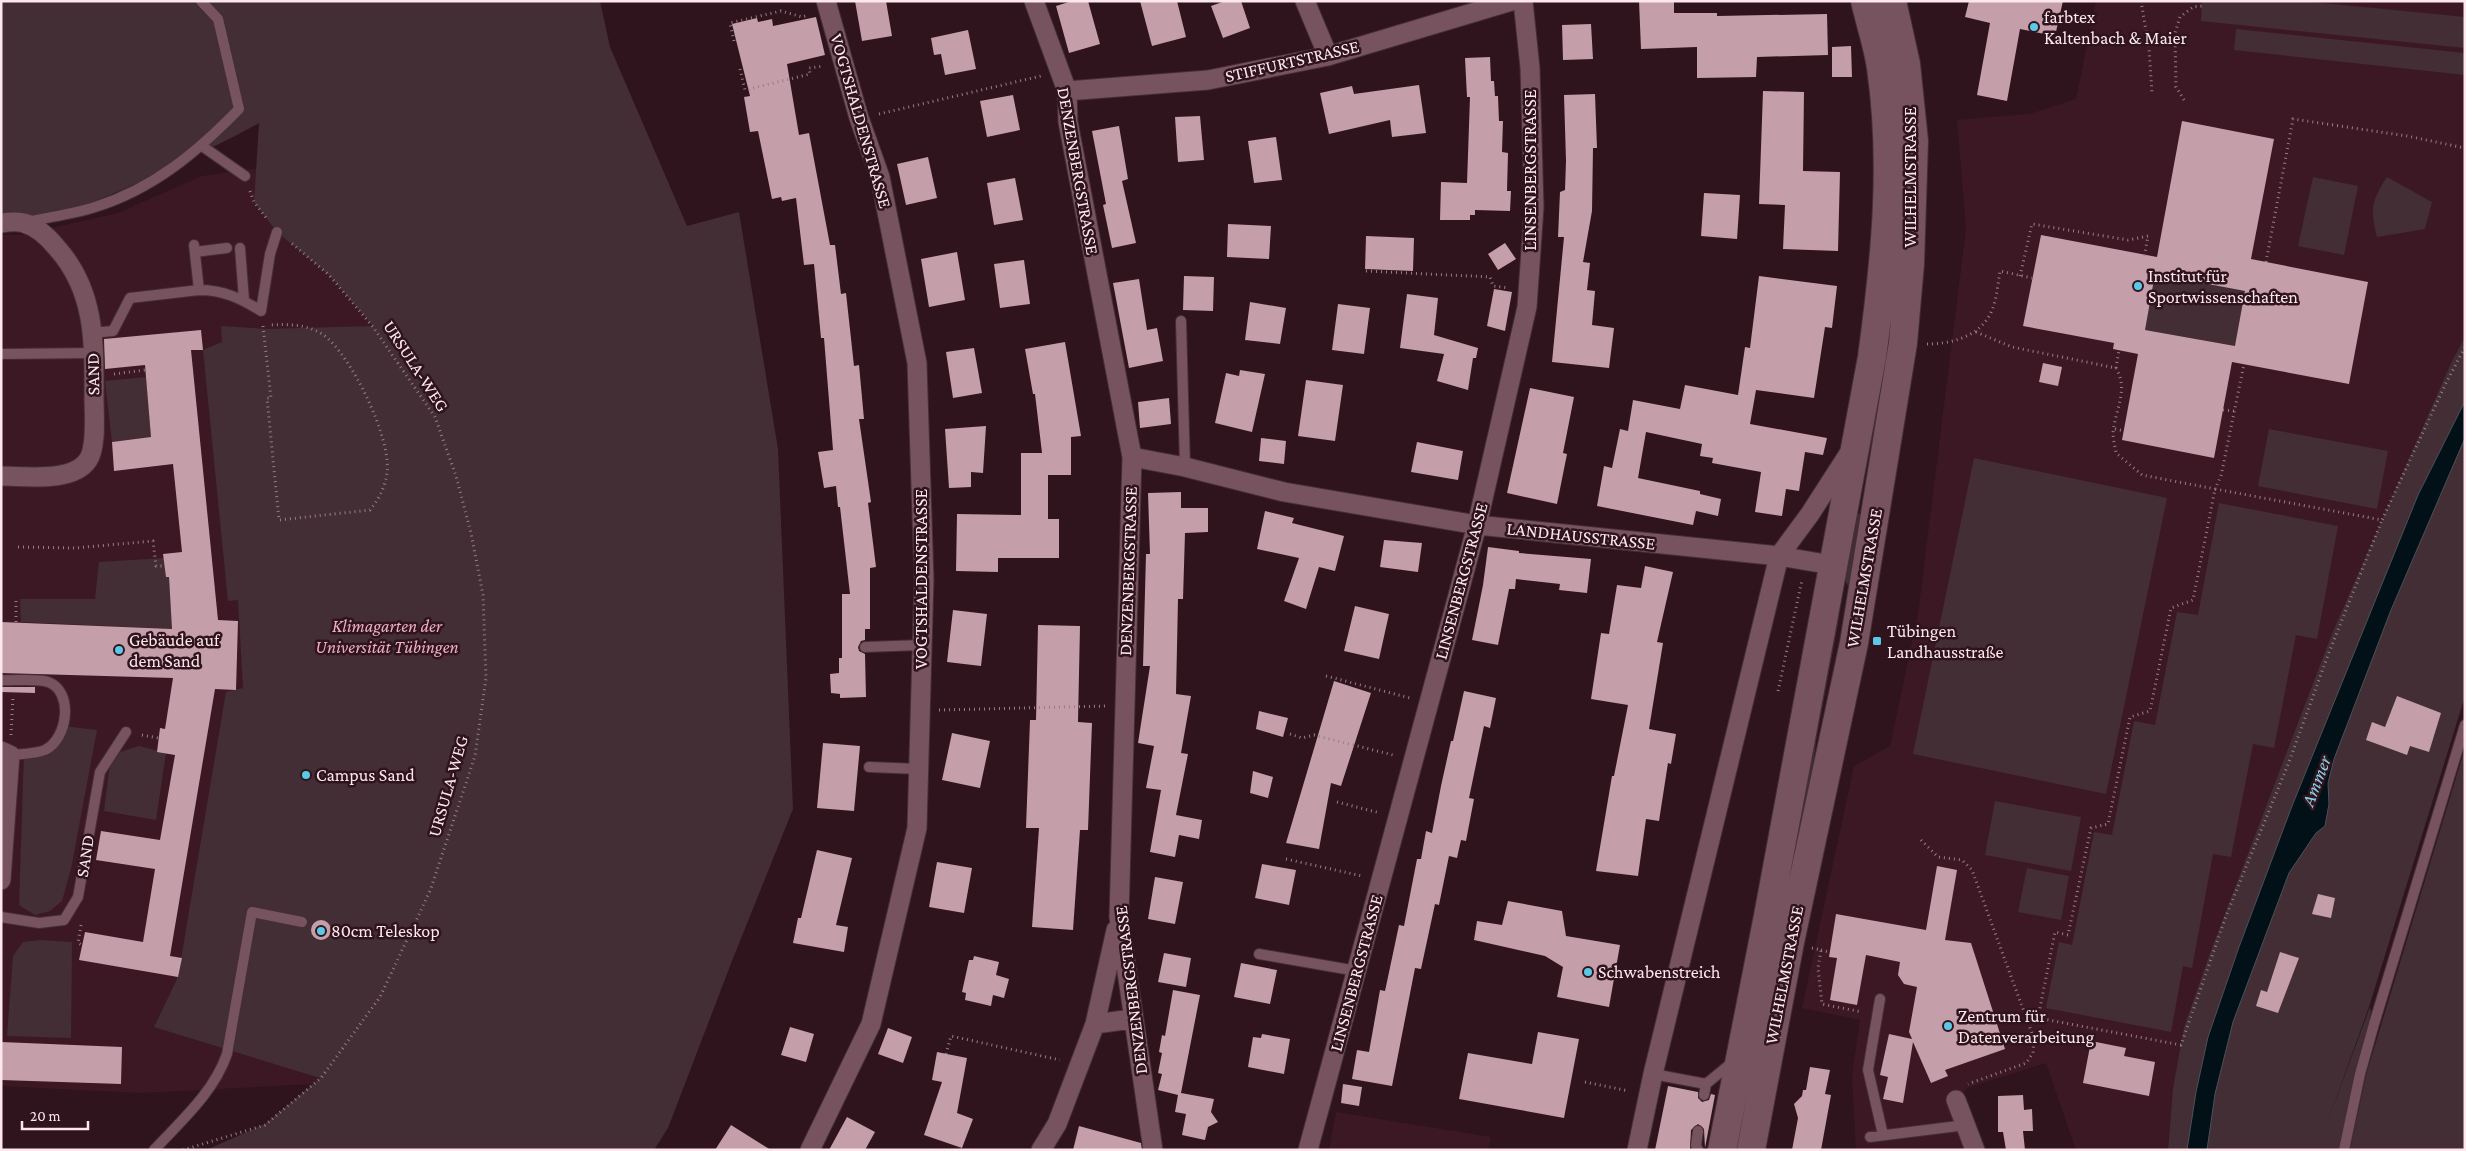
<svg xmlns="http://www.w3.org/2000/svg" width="2466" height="1151" font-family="'Crimson Pro',serif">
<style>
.built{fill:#3c1825}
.green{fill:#422e34}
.water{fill:#011117;stroke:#4d5258}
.building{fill:#c49ea9}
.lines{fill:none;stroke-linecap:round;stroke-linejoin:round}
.service-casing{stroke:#442f35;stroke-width:12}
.minor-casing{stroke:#442f35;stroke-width:21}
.secondary-casing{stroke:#442f35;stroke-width:30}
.path{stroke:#977e86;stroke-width:3;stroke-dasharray:1 4;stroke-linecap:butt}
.service{stroke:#76535e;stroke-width:10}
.minor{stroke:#76535e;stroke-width:19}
.secondary{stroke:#76535e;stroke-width:28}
.poi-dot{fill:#5bc8e7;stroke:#2f131d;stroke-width:2}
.labels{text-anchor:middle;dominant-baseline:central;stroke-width:5;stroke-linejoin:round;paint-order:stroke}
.poi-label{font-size:18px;fill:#fee8ee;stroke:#2f131d;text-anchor:start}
.street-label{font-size:18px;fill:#fee8ee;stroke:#2f131d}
.park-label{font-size:18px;font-style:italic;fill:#efb0c3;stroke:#2f131d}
.water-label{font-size:19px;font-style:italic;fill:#88cfe5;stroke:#2f131d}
</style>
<rect width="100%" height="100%" fill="#2f131d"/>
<path class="built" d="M2096,1H2465V337L2451,363L2333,631L2210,953L2184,1027L2173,1088L2168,1150H2076L2046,1063L1967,1088L1957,1099L1975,1150H1856L1852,1075L1860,1020L1802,1008L1854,766L1890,746L1918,614L1966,229L1957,120L2030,114L2076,99Z
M349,156L460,195L332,1083L141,1093L1,1086V235H20L118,213L202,176Z
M1336,1112L1491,1137L1488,1150H1329Z"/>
<path class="green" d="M1,1H600L610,47L687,226L739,212L778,449L793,809L732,961L668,1128L654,1150H206L265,1124L320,1078L154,1027L178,977L226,692L243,688L238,600L228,601L203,350L222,342L221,326L267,329L373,326L329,275L277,232L254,202L259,123C229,140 198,154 167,169C115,193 59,222 1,223Z
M2202,1H2302L2465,17V48L2201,21Z
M2236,29L2465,53V75L2234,50Z
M2313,177L2358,186L2344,255L2298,246Z
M2387,177L2432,202L2425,229L2377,237C2370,209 2371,201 2387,177Z
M2155,274L2245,291L2235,346L2145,330Z
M2465,337V401L2418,495L2292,806L2239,947L2208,1037L2196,1093L2187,1150H2168L2173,1088L2184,1027L2210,953L2333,631L2451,363Z
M146,377L151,437L112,442L105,381Z
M2269,429L2388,451L2377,509L2258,486Z
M2465,438V696L2369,1007L2326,1126L2370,1007L2371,1012L2339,1150H2207L2215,1094L2233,1022L2289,873L2316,833L2325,826L2329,805L2328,783L2334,759L2391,610Z
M1974,458L2167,498L2106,794L1913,754Z
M2219,503L2338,526L2317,639L2296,635L2274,748L2253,744L2231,857L2213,854L2192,968L2183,966L2171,1032L2046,1008L2059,942L2072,945L2094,832L2112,835L2134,721L2155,725L2177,612L2198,615Z
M1852,511L1865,516L1852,594L1841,572Z
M164,558L169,577L172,629L21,622L20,599H95L99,562Z
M1837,608L1839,618L1816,741L1808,816L1738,1150L1747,1092Z
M63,726L97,730L71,869L62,901L50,911L35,915L19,905L24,753L53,743Z
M139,746L166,753L156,820L104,811L111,755Z
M2465,748V1150H2350L2366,1075Z
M1995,801L2081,817L2071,871L1985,855Z
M2027,868L2069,876L2061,920L2018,912Z
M40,940L72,942L71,1038L7,1036L13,956L23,942Z"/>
<path class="water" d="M2465,401V438L2391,610L2334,759L2328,783L2329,804L2325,826L2316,833L2289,873L2233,1022L2215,1094L2207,1150H2187L2196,1092L2208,1037L2239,947L2292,806L2418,495Z"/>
<path class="building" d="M855,1H886L892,36L862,41Z
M1072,1H1088L1100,44L1069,53L1056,6Z
M1140,1H1177L1186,37L1152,46Z
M1225,1H1241L1250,28L1223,38L1211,6Z
M1639,1H1674V13H1717V16L1827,14L1828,55L1757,57L1756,77L1697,78V47L1641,49Z
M1969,1H2063L2055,36L2020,29L2007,101L1977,95L1990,23L1965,17Z
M816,17L825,55L787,64L799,135L809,133L830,245H835L841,294L846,293L854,366L859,365L864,419H859L871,502L868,503L876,567L870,568V629H865V640L861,641L858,647L859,651L865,654L866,697L840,698V694L831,693L830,674L839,673V658H842V594H850L840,507H838L836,486L824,488L818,452L833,450L824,338H821L814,264L804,265L796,198L782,201L781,197L772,199L758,131L750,132L744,97L750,96L732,24L757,18L758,22L772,19L773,26Z
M1591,24L1593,59L1563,60L1562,25Z
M968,30L976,69L945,75L941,54L934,55L931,38Z
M1851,46L1852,77H1832V47Z
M1490,57L1491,81H1494L1495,96H1498L1499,121H1503L1502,152L1508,153L1507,191H1511L1510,211L1475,210V215H1470V220H1440L1441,182L1467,183L1470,97H1467L1465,58Z
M1419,85L1426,133L1392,137L1390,120L1329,134L1320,93L1352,86L1354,94Z
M1763,91L1804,92L1803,171L1840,172L1838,251L1783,249L1785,205L1759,204Z
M1595,94L1597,148H1593L1592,211L1583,262L1590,263L1587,290L1595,291L1592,325L1614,328L1609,368L1552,362L1564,237H1558L1560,192L1565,190L1566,161L1564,95Z
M1013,95L1020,130L987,137L980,101Z
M1200,116L1204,160L1178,162L1175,117Z
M2182,121L2274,139L2251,259L2368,282L2349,384L2232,362L2245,291L2155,274L2145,330L2235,346L2214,458L2122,440L2138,354L2113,349L2114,343L2023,326L2041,235L2157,257Z
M1119,126L1128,179L1122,181L1136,243L1112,248L1103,205L1106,204L1092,131Z
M1276,137L1282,180L1254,183L1248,141Z
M928,157L937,198L906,205L897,164Z
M1015,178L1023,220L994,225L987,183Z
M1704,193L1740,195L1737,239L1701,236Z
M1228,224L1271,226L1269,259L1227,257Z
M1366,236L1414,238L1413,271L1365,269Z
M1505,243L1516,259L1498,270L1488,254Z
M957,252L965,300L929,307L921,259Z
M1024,260L1030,304L1000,308L994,264Z
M1184,276L1214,277L1213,311L1183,310Z
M1759,276L1837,286L1832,328L1825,327L1814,398L1756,390L1750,424L1827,438L1823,455L1805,452L1799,491L1786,489L1782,516L1755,512L1761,472L1712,463L1713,458L1700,456L1702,444L1646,432L1638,478L1700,491V494L1721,499L1718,516L1696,511L1693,525L1597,506L1604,466L1612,468L1620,429L1628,431L1633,400L1680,409L1685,385L1738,395L1745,347L1750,348Z
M1139,279L1147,330L1157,328L1163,361L1129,368L1113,283Z
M1494,289L1512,292L1505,331L1487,326Z
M1407,294L1438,298L1434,335L1478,348L1476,358H1473L1468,390L1437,381L1444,354L1400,348Z
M1250,302L1286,308L1280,344L1245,340Z
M1338,304L1370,308L1364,354L1332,350Z
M201,330L203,350H191L218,620L238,621L236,690L215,689L170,956L182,958L178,977L79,960L85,932L143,942L155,869L96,860L101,831L160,840L175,755L157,752L160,728L165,729L173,678L1,673V622L172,629L169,577H166L163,554L182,552L173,464L114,471L112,442L151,437L145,365L105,369L104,339Z
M1065,342L1081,436L1071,437V475H1048V519H1059V558H998V572L956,571L957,514L1021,515V453H1042L1035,394H1033L1025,349Z
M974,348L982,393L953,398L946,352Z
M2043,363L2062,367L2058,386L2039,382Z
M1240,370L1265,374L1252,432L1215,423L1226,373L1239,376Z
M1306,380L1343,385L1335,441L1298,436Z
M1530,388L1574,397L1563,453L1567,454L1557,504L1507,493Z
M1169,398L1171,424L1140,428L1138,402Z
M986,426L983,473L971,472V487L949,488L945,429Z
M1261,438L1286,441L1284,464L1259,461Z
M1417,442L1463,451L1458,480L1411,472Z
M1181,492V508H1208V532L1185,533L1183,599H1178L1176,694L1191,696L1181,753L1188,754L1176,815L1202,820L1199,839L1179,835L1175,857L1150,852L1161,790L1146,788L1154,746L1138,743L1150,666H1143L1146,554H1150L1148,493Z
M1265,511L1294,518L1292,523L1344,536L1335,571L1319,567L1306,609L1284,601L1299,558L1257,549Z
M1384,540L1422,543L1418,572L1380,567Z
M1488,547L1519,551V553L1591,559L1587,593L1559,590L1560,584L1516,579L1515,589H1509L1498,645L1472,640L1483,585Z
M1645,566L1673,572L1657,642L1663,643L1649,729L1676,734L1671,764L1668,763L1659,821L1646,819L1638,876L1596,871L1612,776H1614L1628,705L1591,699L1601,633L1609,634L1617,585L1641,588Z
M1355,606L1389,614L1379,659L1344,651Z
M953,610L987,614L981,666L947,662Z
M1038,625L1080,626L1078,722L1092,723L1088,830H1080L1073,930L1032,927L1039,828H1026L1030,720H1036Z
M1334,681L1371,693L1341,786L1331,783L1319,849L1286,843Z
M1,687H35V693L1,692Z
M1464,691L1496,698L1490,728L1484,726L1469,798L1474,799L1466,841L1461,840L1457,858L1449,856L1439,905L1435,904L1421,969L1415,968L1392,1086L1352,1079L1357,1050L1369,1052L1380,990L1385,991L1399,925L1404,926L1417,859H1421L1426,831L1432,833L1441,786L1451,741H1453Z
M2397,696L2441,713L2429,752L2410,746L2407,755L2366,740L2372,722L2385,727Z
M1259,711L1288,718L1283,737L1256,729Z
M952,733L990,741L980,788L942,780Z
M823,743L860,746L854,811L817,808Z
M1253,771L1273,777L1268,798L1250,793Z
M817,850L852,858L836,925L848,927L844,952L793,943L798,918H801Z
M937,862L972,868L964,913L929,907Z
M1262,864L1296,870L1289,905L1255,898Z
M1937,866L1957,870L1945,940L1971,943L2005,1049L1945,1070L1948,1076L1931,1083L1913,1042L1903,1103L1883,1099L1888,1077L1880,1075L1889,1034L1912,1039L1909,1032L1917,987L1904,984L1898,975L1900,962L1866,955L1857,1005L1830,1000L1837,958L1829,957L1836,914L1926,930Z
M1155,877L1183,882L1175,924L1148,919Z
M2318,894L2335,898L2331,918L2312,914Z
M1508,901L1562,911L1566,936L1620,945L1609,1007L1557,997L1563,967L1545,956L1474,940L1477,921L1502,925Z
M311 930a10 10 0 1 1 20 0a10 10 0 1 1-20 0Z
M2280,952L2299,958L2278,1013L2256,1006L2261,990L2267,992Z
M1164,953L1191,958L1186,987L1158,982Z
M974,956L999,962L996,975L1009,979L1004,998L993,995L991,1006L965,1000L966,993L962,992L969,960H973Z
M1241,963L1277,970L1270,1004L1234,997Z
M1173,990L1200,995L1181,1093L1214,1099L1211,1112L1218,1122L1208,1127L1205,1140L1182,1135L1186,1114L1175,1112L1178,1095L1158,1090L1162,1074L1158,1073L1162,1053L1159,1052L1162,1035L1165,1036Z
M790,1027L814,1034L806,1062L781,1055Z
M888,1028L912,1037L903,1063L878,1054Z
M1538,1032L1579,1039L1564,1118L1459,1099L1468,1053L1532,1064Z
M1262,1034L1290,1039L1284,1074L1248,1067L1253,1037L1261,1038Z
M2091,1041L2126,1048L2124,1056L2155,1062L2149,1096L2083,1083Z
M1,1042L122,1047L121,1084L1,1080Z
M937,1052L967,1058L957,1113L973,1119L962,1148L924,1135L942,1082L932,1080Z
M1810,1067L1830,1070L1825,1094L1831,1095L1821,1150H1792L1798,1118L1794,1104L1802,1096L1803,1090H1806Z
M1343,1084L1362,1087L1359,1106L1341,1103Z
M1668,1086L1698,1092V1098L1702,1102L1709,1100L1711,1094L1715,1095L1705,1148L1704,1129L1698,1124L1691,1130L1690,1150H1655Z
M2023,1095L2024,1110L2032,1109L2033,1131H2023L2025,1150H2006L2003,1132H1998V1096Z
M847,1117L875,1132L865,1150H829Z
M731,1125L771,1150H715Z
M1079,1126L1141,1143L1142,1150H1073Z"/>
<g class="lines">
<g class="service-casing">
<path id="service" d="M202,146L245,176
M27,222C49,217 73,214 95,207C153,189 197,152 239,109L218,19L201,1
M240,248L244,300
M195,252L227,248
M199,290C223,290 240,298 261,311L270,254L277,232
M1181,321L1185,467
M91,333L113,331L130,298L199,290L194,245
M1,354L94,353
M865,647L922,645
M1,680C13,681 38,678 48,682C74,691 68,739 45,750C36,754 21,754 10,755
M869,767L919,769
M1,917L39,923L64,920L78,897L100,772L126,732
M1259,954L1357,971
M1880,999L1868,1070L1883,1135
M1653,1074L1706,1084
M1704,1095L1706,1084L1734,1061
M1698,1131L1696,1145L1698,1150
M1870,1137L1966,1125
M154,1150C181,1121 214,1092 227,1054L252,912L302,922
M2344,1150L2360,1074L2374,1024L2465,725"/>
</g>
<g class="minor-casing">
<path id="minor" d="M1034,1L1067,91L1068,122L1132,457L1119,917L1153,1150
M1305,1L1328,56
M1067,91L1208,80L1328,56L1512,1
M1,223C8,222 18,221 24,223C38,227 48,237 57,248C96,292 94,343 94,399C94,414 97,447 88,460C73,483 25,476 1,476
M1132,457L1185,467L1284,492L1477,525L1779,556L1832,565
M1,751L10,755L1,880
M1095,1024L1132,1019
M1956,1100L1975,1150
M810,1150L871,1024L917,828L924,579L917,363L880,177L859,118L826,1
M1041,1150L1057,1124L1095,1024L1116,930
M1308,1150L1477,525L1527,307L1534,207L1530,68L1523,1
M1637,1150L1653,1074L1779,556L1810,514L1850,452"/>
</g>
<g class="secondary-casing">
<path id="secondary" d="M1722,1150L1768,916L1872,357C1885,261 1895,165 1881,68C1878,46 1870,23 1865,1
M1751,1150L1790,942L1854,643L1903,343L1910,264L1914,141L1906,64L1892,1"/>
</g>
<path class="path" d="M2141,1L2149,48L2152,93
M734,41L730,23L781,11L802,17L809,15
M740,69L745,90L810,74L809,68L824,66
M2184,100L2176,87L2175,33L2180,17L2193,7L2202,6
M879,114L1041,76
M250,191L254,202L267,219
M2266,262L2293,119L2407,136L2465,148
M1366,271L1490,277L1493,286L1509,288
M2020,276L2032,224L2128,240L2148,236L2144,258
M263,326L271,398H267L279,520L370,510C379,499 385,487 387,473C392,439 350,352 322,334C306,324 288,324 270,325
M1976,332L2012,347L2116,368C2129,390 2115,410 2113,433C2113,439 2115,446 2116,453L2142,475L2215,489L2221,476L2244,364
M1927,344C1952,344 1982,336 1992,310C1997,298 1998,283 2000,271L2032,278
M2116,368L2119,350
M114,374L145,370
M2223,410L2234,411
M2115,429L2124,431
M18,547L75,548L153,541L156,566H165
M16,622V599
M1326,676L1410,698
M1778,691L1802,580
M939,710L1106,706
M1290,734L1302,738L1314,735L1393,755
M11,735L13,696
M142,735L158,738
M1337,802L1380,813
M1921,840L1938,857L1962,860L1972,870L2034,1039L2033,1053L2026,1063L1968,1084
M1286,859L1362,876
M81,925L78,943L82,945
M1812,948L1821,950L1818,968L1822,1004L1862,1012
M1821,950L1829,952
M2038,1018L2055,932L2068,935L2091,828L2108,824L2130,717L2150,711L2171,608L2193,600L2215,489L2382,520L2446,383L2465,347
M2028,1021L2038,1018L2181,1045L2226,916L2289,762L2328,655L2382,520
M946,1054L951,1036L1060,1060
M1585,1082L1629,1091
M183,1150L265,1125L321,1078L380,997L430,891L475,756L486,678L483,595L471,533L456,476L435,417L373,327L329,275L289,241"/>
<use href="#service" class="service"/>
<use href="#minor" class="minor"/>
<use href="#secondary" class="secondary"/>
</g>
<g class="poi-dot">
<circle cx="2034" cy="27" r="5"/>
<circle cx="2138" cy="286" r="5"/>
<rect x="1872" y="636" width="10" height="10" rx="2.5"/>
<circle cx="119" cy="650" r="5"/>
<circle cx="306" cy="775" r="5"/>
<circle cx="321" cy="931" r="5"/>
<circle cx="1588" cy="972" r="5"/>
<circle cx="1948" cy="1026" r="5"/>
</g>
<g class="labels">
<g class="poi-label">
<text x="2044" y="17">farbtex<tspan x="2044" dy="21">Kaltenbach &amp; Maier</tspan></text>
<text x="2148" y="276">Institut für<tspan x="2148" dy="21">Sportwissenschaften</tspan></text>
<text x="1887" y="631">Tübingen<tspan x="1887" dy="21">Landhausstraße</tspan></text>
<text x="129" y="640">Gebäude auf<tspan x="129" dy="21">dem Sand</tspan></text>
<text x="316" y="775">Campus Sand</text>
<text x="331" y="931">80cm Teleskop</text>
<text x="1598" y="972">Schwabenstreich</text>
<text x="1958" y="1016">Zentrum für<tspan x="1958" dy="21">Datenverarbeitung</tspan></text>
</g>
<g class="street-label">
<text transform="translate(1292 61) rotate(-13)">STIFFURTSTRASSE</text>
<text transform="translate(861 121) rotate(74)">VOGTSHALDENSTRASSE</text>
<text transform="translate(1530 170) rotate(-90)">LINSENBERGSTRASSE</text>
<text transform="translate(1078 171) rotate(80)">DENZENBERGSTRASSE</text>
<text transform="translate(1910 177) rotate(-90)">WILHELMSTRASSE</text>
<text transform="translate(416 366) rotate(57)">URSULA-WEG</text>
<text transform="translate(93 374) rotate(-91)">SAND</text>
<text transform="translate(1581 536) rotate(6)">LANDHAUSSTRASSE</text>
<text transform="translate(1128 571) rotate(-88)">DENZENBERGSTRASSE</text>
<text transform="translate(1864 578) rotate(-80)">WILHELMSTRASSE</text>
<text transform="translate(921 579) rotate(-90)">VOGTSHALDENSTRASSE</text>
<text transform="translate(1461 581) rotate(-75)">LINSENBERGSTRASSE</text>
<text transform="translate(448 786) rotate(-74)">URSULA-WEG</text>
<text transform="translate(85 856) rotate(-81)">SAND</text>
<text transform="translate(1356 973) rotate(-75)">LINSENBERGSTRASSE</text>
<text transform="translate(1784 975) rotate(-79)">WILHELMSTRASSE</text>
<text transform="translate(1131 990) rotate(-97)">DENZENBERGSTRASSE</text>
</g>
<g class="park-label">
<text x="387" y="626">Klimagarten der<tspan x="387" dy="21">Universität Tübingen</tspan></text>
</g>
<g class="water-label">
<text transform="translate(2316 781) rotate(-69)">Ammer</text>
</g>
</g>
<rect width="2466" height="1151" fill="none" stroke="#fee8ee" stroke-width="5"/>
<path d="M22 1121v8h66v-8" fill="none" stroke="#fee8ee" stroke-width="2.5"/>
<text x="30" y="1121" font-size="15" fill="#fee8ee" stroke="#2f131d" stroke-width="4" paint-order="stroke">20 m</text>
</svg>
